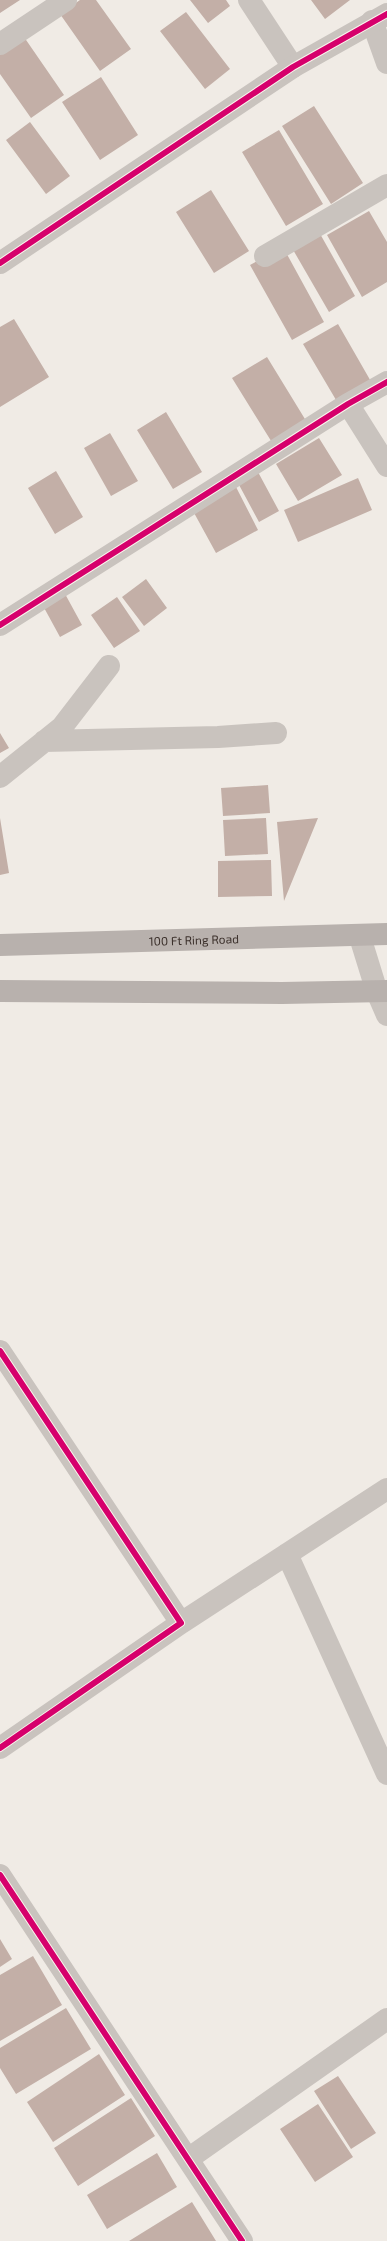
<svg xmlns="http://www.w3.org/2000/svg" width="387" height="2241" font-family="'Exo 2',sans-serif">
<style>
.building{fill:#c3afa7}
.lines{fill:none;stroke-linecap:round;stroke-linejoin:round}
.minor{stroke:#c9c3be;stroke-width:22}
.tertiary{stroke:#c9c3be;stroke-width:22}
.primary{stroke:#b8b1ad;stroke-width:22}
.cycleway-casing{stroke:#fbf5ee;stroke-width:8}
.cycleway{stroke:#d6006c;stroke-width:6}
.labels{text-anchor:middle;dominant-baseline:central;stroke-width:3;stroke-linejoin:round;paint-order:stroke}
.street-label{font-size:12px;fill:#3b302b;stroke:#fbf5ee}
</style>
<rect width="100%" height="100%" fill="#f0ebe5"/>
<path class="building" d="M0,0H20L0,13Z
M80,0H96L131,49L100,71L60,14Z
M190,0H226L230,6L208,23Z
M311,0H350L325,19Z
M186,12L230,69L205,89L160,31Z
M24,37L64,95L31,118L0,74V54Z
M101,77L138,135L100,160L62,102Z
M314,106L363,183L331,204L282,126Z
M30,122L70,176L46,194L6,140Z
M279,130L323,204L286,226L242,152Z
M211,190L249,251L214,273L176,212Z
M369,211L387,242V282L362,297L327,235Z
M319,232L355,296L329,312L292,248Z
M283,247L324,322L292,340L250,265Z
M14,319L49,377L0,407V327Z
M338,324L373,385L339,405L303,344Z
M267,357L308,424L273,444L232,378Z
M166,412L202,472L173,489L137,430Z
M110,433L138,481L111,496L84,448Z
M319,438L342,475L298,501L276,464Z
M56,471L83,517L55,534L28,488Z
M258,472L279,511L259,522L238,483Z
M358,478L372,510L298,542L284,510Z
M236,487L258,530L216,553L193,511Z
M146,579L167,608L144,626L122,597Z
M64,592L82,625L60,637L42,604Z
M117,597L140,631L114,648L91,615Z
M0,733L9,748L0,753Z
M268,785L270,813L223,816L221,788Z
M0,818L9,873L0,875Z
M266,818L268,854L225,856L223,820Z
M318,818L284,901L277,822Z
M271,860L272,896L218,897V861Z
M0,1939L12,1959L0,1967Z
M33,1956L62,2005L0,2041V1975Z
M66,2008L91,2049L16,2094L0,2068V2048Z
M99,2054L125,2095L53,2142L27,2102Z
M338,2076L376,2133L351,2149L314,2091Z
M131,2098L155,2136L78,2186L54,2148Z
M318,2104L353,2157L315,2182L280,2129Z
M157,2153L177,2187L107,2229L87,2195Z
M192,2202L216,2241H129Z"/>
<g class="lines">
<path class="minor" d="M249,0L293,67
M372,21L387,63
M0,44L66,0
M265,256L387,185
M348,404L387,466
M0,625L348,404L387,382
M44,741L218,737L276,733
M0,777L62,727L109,666
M360,937L377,992L387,1015
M0,1351L181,1623L0,1748
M287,1554L387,1774
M181,1623L387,1489
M0,1875L242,2241
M188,2159L387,2019"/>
<path class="tertiary" d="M0,263L293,67L387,14"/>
<g class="primary">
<path id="s1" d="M0,945L387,934"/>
<path d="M0,991L282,993L387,991"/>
</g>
<g class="cycleway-casing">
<path id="cycleway" d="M0,263L293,67L387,14
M0,625L348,404L387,382
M0,1351L181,1623L0,1748
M0,1875L242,2241"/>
</g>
<use href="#cycleway" class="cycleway"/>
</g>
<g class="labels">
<g class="street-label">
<text stroke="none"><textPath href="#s1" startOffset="194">100 Ft Ring Road</textPath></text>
</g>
</g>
</svg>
